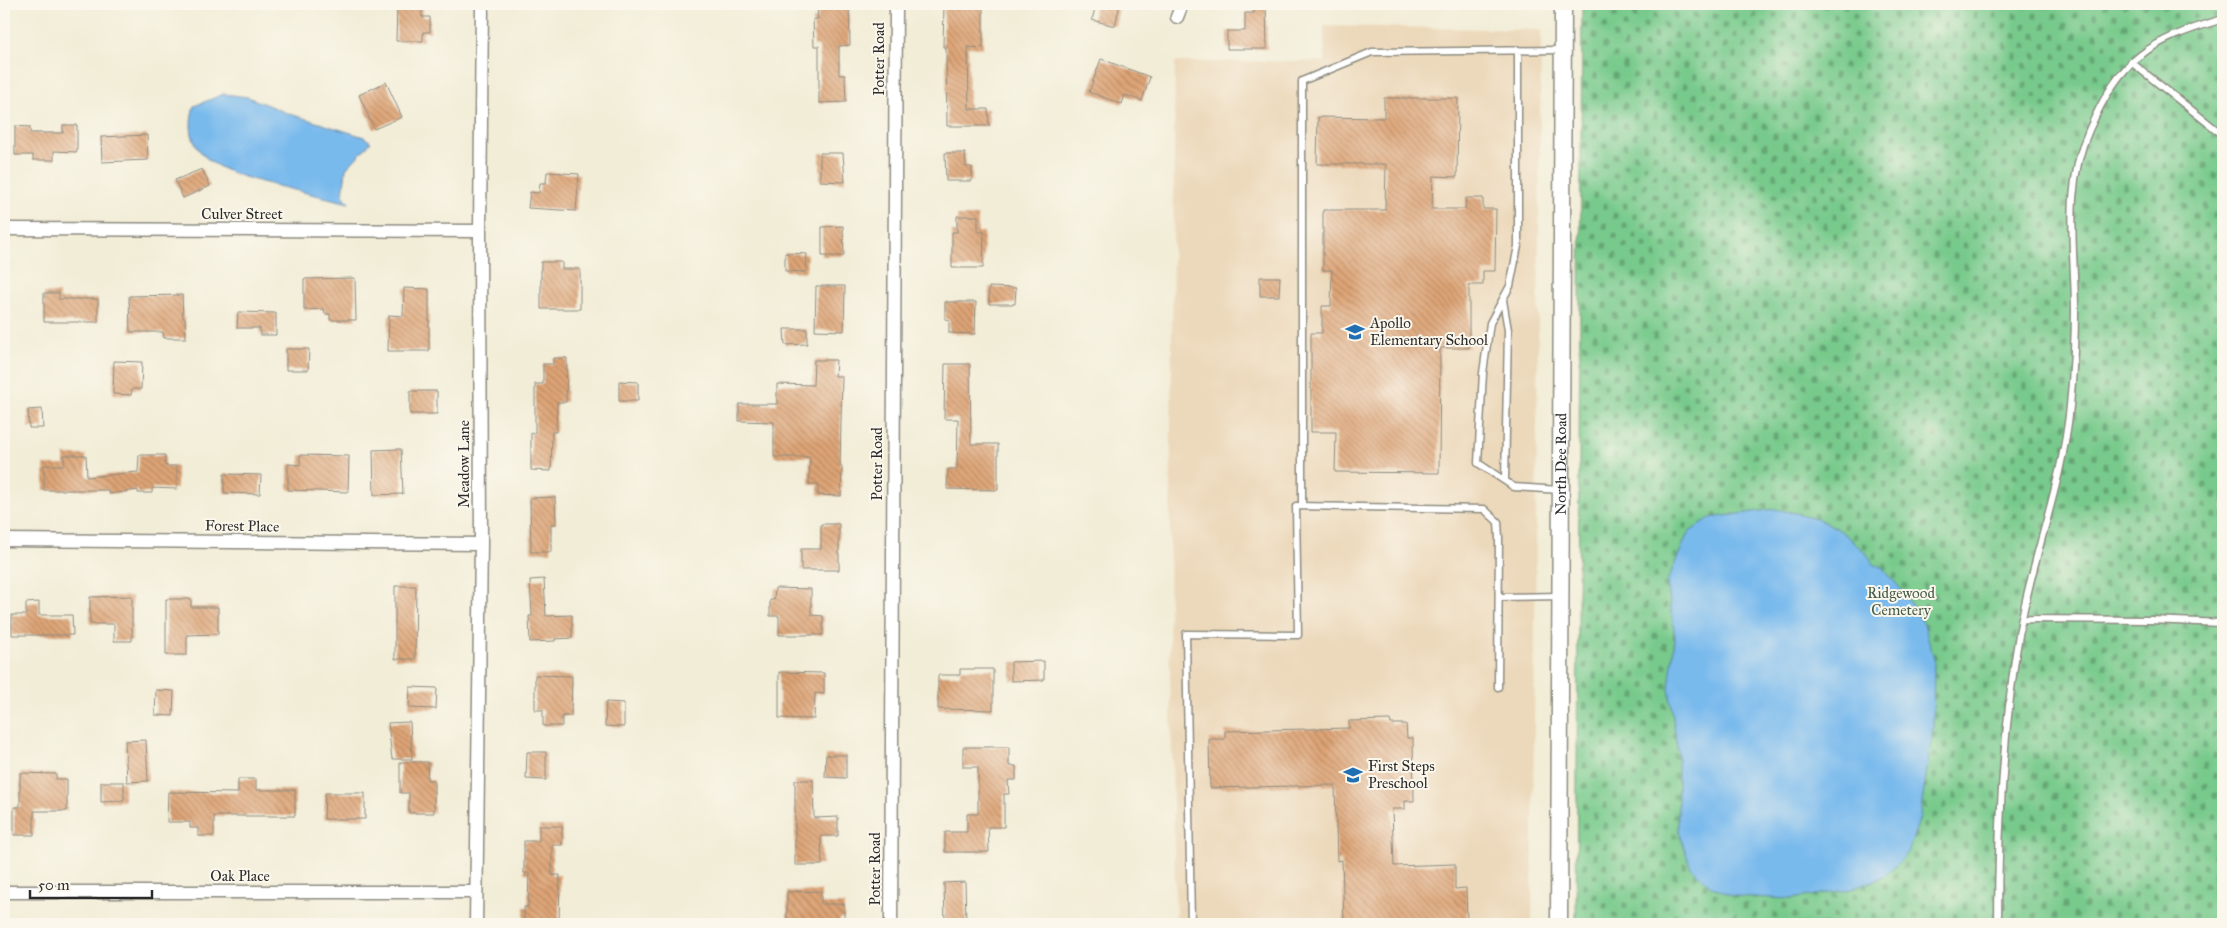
<svg xmlns="http://www.w3.org/2000/svg" width="2227" height="928" font-family="'IM FELL Great Primer',serif">
<style>
.built{fill:#ecd8ba}
.cemetery{fill:url(#cemetery-stones);stroke:#527a5c}
.water{fill:#79baed;stroke:#52728c}
.building{fill:url(#building-back-hatch)}
.lines{fill:none;stroke-linecap:round;stroke-linejoin:round}
.service-casing{stroke:#8e8c81;stroke-width:9}
.minor-casing{stroke:#8e8c81;stroke-width:15}
.tertiary-casing{stroke:#8e8c81;stroke-width:19}
.service{stroke:#fff;stroke-width:6}
.minor{stroke:#fff;stroke-width:12}
.tertiary{stroke:#fff;stroke-width:16}
.labels{text-anchor:middle;dominant-baseline:central;stroke-width:4;stroke-linejoin:round;paint-order:stroke}
.street-label{font-size:15px;fill:#2b2b2b;stroke:#fbf7ec}
.poi-label{font-size:15px;fill:#2b2b2b;stroke:#fbf7ec;text-anchor:start}
.park-label{font-size:15px;fill:#425b48;stroke:#fbf7ec}
</style>
<defs>
<pattern id="cemetery-stones" width="16" height="16" patternUnits="userSpaceOnUse" patternTransform="scale(1.25)"><rect width="16" height="16" fill="#78ca8c"/><path d="M2 7V4a2 2 0 0 1 4 0v3zM10 15v-3a2 2 0 0 1 4 0v3z" fill="#63a473"/></pattern>
<pattern id="building-back-hatch" width="6" height="6" patternUnits="userSpaceOnUse" patternTransform="scale(1.25)"><rect width="6" height="6" fill="#dea476"/><path d="M-1 5l2 2M0 0l6 6M5-1l2 2" fill="none" stroke="#b48661"/></pattern>
</defs>
<rect width="100%" height="100%" fill="#fbf7ec"/>
<filter id="ink" filterUnits="userSpaceOnUse"><feTurbulence type="fractalNoise" baseFrequency=".02" numOctaves="2"/><feDisplacementMap in="SourceGraphic" scale="10" xChannelSelector="R" yChannelSelector="G"/><feConvolveMatrix kernelMatrix="1 2 1 2 8 2 1 2 1" color-interpolation-filters="sRGB"/></filter>
<filter id="wash" filterUnits="userSpaceOnUse"><feTurbulence type="fractalNoise" baseFrequency=".0096" numOctaves="4" result="noise"/><feDisplacementMap in="SourceGraphic" scale="20" xChannelSelector="R" yChannelSelector="G"/><feGaussianBlur stdDeviation="1.12" result="paint"/><feColorMatrix in="noise" values="0 0 0 0 0 0 0 0 0 0 0 0 0 0 0 0 0 1.4 0 .05"/><feComposite in="paint" operator="in"/></filter>
<g filter="url(#wash)">
<rect width="100%" height="100%" fill="#f2edd7"/>
<path class="built" d="M1324,26L1541,30L1532,924H1176L1169,626L1175,62L1325,61Z"/>
<path class="cemetery" d="M1582,4H2223V924H1576Z"/>
<path class="water" d="M224,94L248,97L287,113L364,137L371,142L346,169L343,195L349,203C327,198 304,192 282,187C239,176 177,165 194,106Z
M1775,509C1810,516 1829,518 1856,544C1863,550 1869,555 1873,564L1882,567L1900,588L1924,624L1934,658L1933,728L1920,817L1908,853L1884,877L1852,889L1791,899L1734,896L1711,886L1691,868L1678,830V755L1669,688L1675,638L1667,582L1688,533L1710,518Z"/>
<g id="blocks">
<path class="building" d="M397,4H422V17H430V32H423V41H396Z
M832,4H849L850,45L839,46V75H845L846,102L819,103V46H814L813,19H818L817,7H832Z
M944,4H983V48L968,47L969,109H988L989,126H947L946,47H943Z
M1096,4H1120L1115,26L1092,20Z
M1254,4H1266L1267,49H1227V31H1245V13H1254Z
M1101,59L1150,77L1142,101L1125,95L1122,104L1089,92Z
M386,82L402,117L374,129L359,95Z
M1384,98H1458L1457,177L1433,176L1432,209H1465L1466,198H1483V209H1496L1495,271H1483V285H1469V348H1440L1439,473L1335,472L1336,432H1311V333H1322V306H1331L1332,270H1323V210H1385L1386,164H1317L1318,117L1384,118Z
M63,125H77V152L54,151V160H33V155H15V126L30,127V133H63Z
M147,135L148,160L102,162L101,137Z
M820,153H843L845,182L820,181Z
M945,153H965L966,167H972V181H946Z
M202,169L210,186L183,198L175,180Z
M547,172L579,174L576,211L528,208L530,192L539,193L540,183H546Z
M957,216H978V232H984L983,268H952V232H957Z
M843,226L844,256H822V227Z
M785,253L807,254L806,272L785,271Z
M541,262H562V269H580V309H541Z
M1260,277H1280L1279,296H1260Z
M355,278L356,320H330V314H325L324,309L304,310V279Z
M816,286H845L844,331L815,330Z
M989,287L1016,288L1015,304H989Z
M404,288L429,289V351H388L389,315L403,316Z
M44,293H59V299H98V322H44Z
M182,295L183,318H185L186,338H164L163,332H130L129,296Z
M945,302H976L975,334L949,333V320L945,319Z
M238,312L276,313V335H260V328H237Z
M784,329H807V344L785,345Z
M286,349H309L308,370H286Z
M553,358H567L566,402H557L556,432H552L551,471L531,470V433H535V384H543V364H553Z
M814,360H836L835,376H842L840,466H842L841,496L818,495V484H809L810,457H774V422L739,421V404H777V384L813,385Z
M114,361L142,362L141,389H132L131,395L113,394Z
M945,364H970L971,444H998V490L947,489L948,469H957L958,419H944Z
M619,381L638,382V401H619Z
M410,391H437V414H410Z
M42,409L43,428H29L28,410Z
M401,449L403,494L374,495L373,450Z
M64,455H86L87,477L138,472L139,455H165V466H177V489L152,488V493H138V490L109,494L108,490H44V465H64Z
M300,455L349,456L348,492L288,490V464L300,465Z
M224,474L261,475L260,494L224,493Z
M555,497L556,524H551V552H531L530,498Z
M821,524H839V570H801V549H821Z
M544,579L546,616L572,615V638L555,639V641L530,642L529,616H532L530,580Z
M395,586H416L415,659H395Z
M775,588L811,589V615L823,616V635H779V616H770V600H774Z
M132,596V641H114V624H90V597Z
M166,599H191V607H218V634L187,635V655H166Z
M39,602V615H72L73,635H12V615H26V603Z
M1044,661V680L1011,681V662Z
M960,669H993V710L938,709V675H960Z
M779,672L824,673V694L815,693L814,719L779,718Z
M535,675L572,676L571,716H562V726H543V710H535Z
M410,687L437,688L436,709L409,708Z
M156,690L174,691L173,716L155,715Z
M606,702L624,703V727L605,726Z
M1390,720L1391,724H1406L1407,738H1413L1414,801H1405V809H1392L1394,866L1455,864V889L1466,888L1467,923L1344,924L1342,860L1337,861L1335,785L1210,788L1209,739H1225V731L1349,728V721Z
M410,722L412,759H392L388,723Z
M146,740L148,781L127,782L125,741Z
M963,747H1009V766H1016V780H1008L1009,794H1004V827H988L989,852H945V832H967V814H978V767H963Z
M527,752H546V780L526,779Z
M826,755H846V778L825,777Z
M400,762H428L427,780H434V813H409V793H400Z
M20,773L56,774V779H67V811H34V835H14V807H20Z
M238,779H256V790H295V816H214V836H198V828H190V822H167L168,792L238,793Z
M795,780H813L814,818L838,817V836H821L822,865H795Z
M101,782H124V801L101,802Z
M325,793H365V819H324Z
M539,826H562V845H552V875H560L559,924H524V907H528L529,873H524V841H539Z
M965,882L966,922L945,923L944,883Z
M821,891V904H844V919H840V924H787V892Z"/>
</g>
</g>
<g filter="url(#ink)">
<use href="#blocks" fill-opacity="0" stroke="#8e8c81" stroke-width="1"/>
<g class="lines">
<g class="service-casing">
<path id="service" d="M1518,50V246L1510,286L1490,323L1483,373L1478,463L1514,487L1560,490
M2131,62L2223,135
M1503,300L1508,330L1505,481
M1302,506V81L1372,52L1561,50
M1499,597L1560,596
M2022,619L2150,620L2223,623
M1191,924L1186,634L1298,635L1296,506L1484,509L1498,522L1499,538L1498,687
M1998,924C1998,823 2003,723 2021,623C2035,550 2063,480 2070,406C2073,374 2075,343 2075,311C2075,251 2063,187 2089,130C2121,57 2149,41 2223,19"/>
</g>
<g class="minor-casing">
<path id="minor" d="M1177,17L1182,4
M4,229L480,231
M4,540L481,544
M4,892H476
M476,924L481,544L480,231L482,4
M891,924L896,4"/>
</g>
<g class="tertiary-casing">
<g id="tertiary">
<path id="s1" d="M1559,924L1563,4"/>
</g>
</g>
<use href="#service" class="service"/>
<use href="#minor" class="minor"/>
<use href="#tertiary" class="tertiary"/>
</g>
</g>
<defs>
<g id="school-bare" transform="scale(1.5)"><path d="M0-5L7-2L0 1L-7-2ZM-4 1L0 2.5L4 1V4Q0 6-4 4Z" fill="#1f6fb2" stroke="#fbf7ec" stroke-width="2.5" paint-order="stroke"/></g>
</defs>
<g fill-rule="evenodd">
<use href="#school-bare" x="1355" y="332"/>
<use href="#school-bare" x="1353" y="775"/>
</g>
<g class="labels">
<g class="street-label">
<text transform="translate(879 59) rotate(-90)">Potter Road</text>
<text x="242" y="214">Culver Street</text>
<text transform="translate(464 464) rotate(-90)">Meadow Lane</text>
<text transform="translate(877 464) rotate(-90)">Potter Road</text>
<text stroke="none"><textPath href="#s1" startOffset="460">North Dee Road</textPath></text>
<text transform="translate(242 526) rotate(1)">Forest Place</text>
<text transform="translate(875 869) rotate(-90)">Potter Road</text>
<text x="240" y="876">Oak Place</text>
</g>
<g class="poi-label">
<text x="1370" y="323">Apollo<tspan x="1370" dy="17">Elementary School</tspan></text>
<text x="1368" y="766">First Steps<tspan x="1368" dy="17">Preschool</tspan></text>
</g>
<g class="park-label">
<text x="1901" y="593">Ridgewood<tspan x="1901" dy="17">Cemetery</tspan></text>
</g>
</g>
<rect width="2227" height="928" fill="none" stroke="#fbf7ec" stroke-width="20"/>
<path d="M30 890v8h122v-8" fill="none" stroke="#2b2b2b" stroke-width="2.5"/>
<text x="38" y="890" font-size="15" fill="#2b2b2b" stroke="#fbf7ec" stroke-width="4" paint-order="stroke">50 m</text>
</svg>
